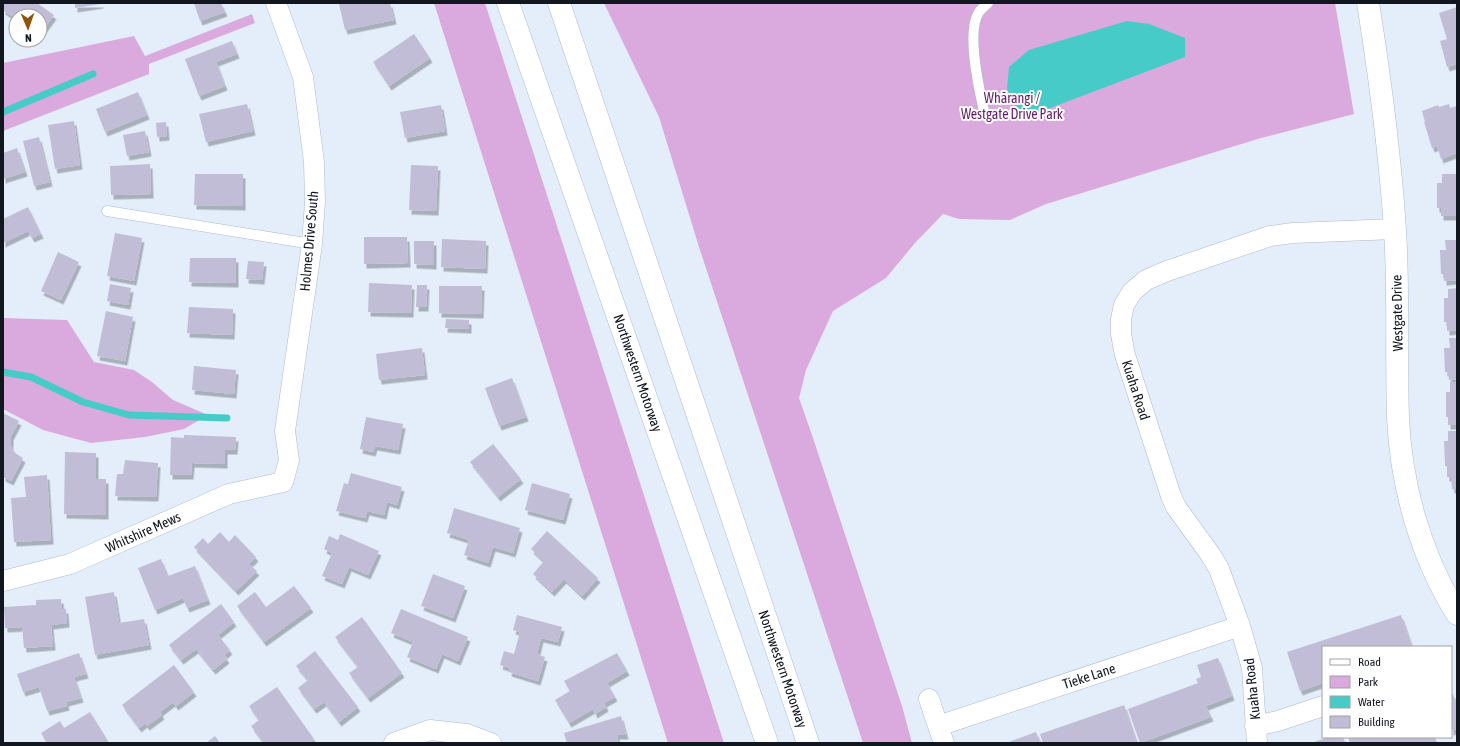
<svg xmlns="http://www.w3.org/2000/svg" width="1460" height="746" font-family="'Asap Condensed',sans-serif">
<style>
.green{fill:#daa9dd}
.water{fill:#46cbc8}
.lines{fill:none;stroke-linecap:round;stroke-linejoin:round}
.stream{stroke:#46cbc8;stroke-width:7}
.building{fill:#c1bdd6;filter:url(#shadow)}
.lane-casing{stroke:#acbad0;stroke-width:11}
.street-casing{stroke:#acbad0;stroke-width:21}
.secondary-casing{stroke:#acbad0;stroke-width:23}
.highway-casing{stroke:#acbad0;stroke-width:23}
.lane{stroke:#fff;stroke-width:10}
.street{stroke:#fff;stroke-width:20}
.secondary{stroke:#fff;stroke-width:22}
.highway{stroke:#fff;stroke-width:22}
.labels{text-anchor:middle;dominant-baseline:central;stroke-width:4;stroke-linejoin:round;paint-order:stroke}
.park-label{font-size:14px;fill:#651c6b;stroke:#fff}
.street-label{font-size:14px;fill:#12171f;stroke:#fff}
</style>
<defs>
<filter id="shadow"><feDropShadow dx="2.5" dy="4.5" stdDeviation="0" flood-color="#0004"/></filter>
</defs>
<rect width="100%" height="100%" fill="#e4eefb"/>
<path class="green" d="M434,3H485L724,743H668Z
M604,3H1335L1354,114L1261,138L1046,204L1010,220L959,219L943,214L915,243L886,278L833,311L806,370L799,398L812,435L902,706L912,743H863L699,247L659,117Z
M252,14L255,23L149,64V74L3,131V63L134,36L145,56Z
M3,318L67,320L94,362L134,370L152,382L173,400L208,415L184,429L145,437L91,443L43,430L3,409Z"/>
<path class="water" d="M1127,21L1149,24L1185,38V57L1029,116L1015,106L1007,89L1009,67L1029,50Z"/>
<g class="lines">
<path class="stream" d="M3,112L93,74
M3,372L31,377L83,402L129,415L227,418"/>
</g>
<path class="building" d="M5,3H37L54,15L40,34V16H16V19L3,10V6Z
M75,3H101V4L75,8Z
M194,3H221L225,12L200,21Z
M344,3H390L394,20L345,30L339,4Z
M1457,7V64L1447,67L1440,41L1447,39L1439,13Z
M414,34L430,58L389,86L373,62Z
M232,41L237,54L216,62L225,86L199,96L185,59Z
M138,92L147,115L105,132L96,109Z
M247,104L253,131L206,142L199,114Z
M1449,104L1450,108L1457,106V153L1441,159L1437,146L1432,148L1424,122H1425L1422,111L1438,105L1439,107Z
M441,105L445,131L405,138L400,112Z
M74,121L80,165L55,169L48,125Z
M166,122L167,136L157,137L156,123Z
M145,131L149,152L127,156L123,135Z
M39,137L50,182L34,186L23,141Z
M17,148L25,172L3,179V153Z
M150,164L151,194L111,195L110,166Z
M411,165L438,166L436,211L409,210Z
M195,174H243V206L194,205Z
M1442,174H1457V216H1441V208H1437V183H1442Z
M28,207L41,234L32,238L28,231L3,243V219Z
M115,233L142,238L134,281L107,276Z
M364,237H407L408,263L364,264Z
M442,239L486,241L485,269L441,267Z
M1445,240H1457V280L1444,281V274H1441L1440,250H1446Z
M414,241H434V265L414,264Z
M58,252L79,262L61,300L41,291Z
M190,258H236V283L189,282Z
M248,261L264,262L262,280L246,279Z
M369,283L412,285L411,313L368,312Z
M110,284L131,288L128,305L107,301Z
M417,285H427L426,307H416Z
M439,286H482L481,314L439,313Z
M1457,288V330L1447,331V322H1444V298H1448V289Z
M189,307L233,309L232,335L187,333Z
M106,311L133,317L125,361L97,356Z
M446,319L469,320V329L445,328Z
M1449,338H1457V379L1449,380L1448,372H1445L1444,348H1450Z
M422,348L425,375L379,380L376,354Z
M194,366L236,370L234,394L192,390Z
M512,378L526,417L499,426L485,388Z
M1450,382H1457V425H1448V417H1446V392H1450Z
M3,413L19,421L11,436V446L15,453L23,458L11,481L3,477Z
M366,417L403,424L398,450L375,446L373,452L360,449Z
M1448,431H1457V489H1452L1451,477H1447V466H1445L1444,441H1448Z
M184,435L236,437L235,450H225V464L192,463L191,475H170L171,437L184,438Z
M493,444L521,479L498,497L470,462Z
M65,452L96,453V479H106V515L64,514Z
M125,460L158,463L156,497L115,496L117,474H123Z
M351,473L402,487L397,505L387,502L384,515L367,511L365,518L336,511L344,483L348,484Z
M47,475L51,540L14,542L11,498L26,497L24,477Z
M532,483L570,494L563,520L525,510Z
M454,508L520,528L513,553L493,547L488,563L464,555L469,540L447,533Z
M547,531L598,578L582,596L564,579L552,592L533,574L544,561L531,549Z
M220,532L229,542L235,535L256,557L249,564L257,571L236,591L194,547L203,538L208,544Z
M340,534L379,551L368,575L349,567L342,584L322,576L332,553L324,549L329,536L338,540Z
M161,559L168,576L195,566L208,600L187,608L183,598L155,610L138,568Z
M433,574L465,586L453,618L421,606Z
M294,586L311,608L264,642L237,606L255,592L266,607Z
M114,592L119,623L144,619L149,645L95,655L85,597Z
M61,599L62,609H66L67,623L51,625L53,646L24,648L22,627L5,628L4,607L36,605V600Z
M221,604L234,622L218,635L230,650L224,655L227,659L213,670L196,649L181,660L169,645Z
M401,609L468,637L458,661L442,654L436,669L407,657L413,642L391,633Z
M517,615L562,627L558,642L541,638L537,654L545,657L538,681L509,672L510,668L500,665L504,651L514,654L520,632L513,630Z
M1401,615L1412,647H1323V683L1300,691L1287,652Z
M362,617L402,673L368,698L349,673L358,667L335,637Z
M315,651L358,707L339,722L324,702L314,709L298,688L308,680L296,666Z
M79,653L86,674L74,677L81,698L66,702L67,706L47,711L39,687L23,692L17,674Z
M617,653L627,671L607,683L615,697L604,703L606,707L595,714L593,709L569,723L555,700L570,691L564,681Z
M1218,658L1232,696L1206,706L1211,717L1140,743L1128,709L1198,683L1196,679L1201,677L1197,665Z
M174,665L194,692L176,706L173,702L160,712L162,715L147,726L145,723L139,728L122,705Z
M277,687L314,739L309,743H264L251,726L259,720L249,706Z
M1453,694L1457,706V729L1451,731V695Z
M1124,705L1136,741L1132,743H1043L1040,734Z
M90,712L108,741L105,743H47L41,733L60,721L64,728Z
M621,716L626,735H617L618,743H567L564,733Z
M1036,732L1040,743H1006Z
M215,736L220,743H206Z
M1329,737H1343L1345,743H1311Z
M1348,737H1435L1437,743H1350Z"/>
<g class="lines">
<g class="lane-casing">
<path id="lane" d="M984,111C979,89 966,31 979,12C981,9 985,6 988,3
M107,211L312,244"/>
</g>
<g class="street-casing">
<path id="street" d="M3,581L70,564L229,494L283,482L289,460L285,431L312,244L315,202L314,162L303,77L276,3
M929,699L938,726
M1255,726L1278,721L1323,706
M394,743L430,730L467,734L491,743
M944,743L938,726L1240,626
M1257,743L1252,668L1240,626L1219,569L1210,554L1176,507L1171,496L1125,355L1121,334V319L1124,305L1132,292L1146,280L1167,271L1270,236L1293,233L1395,229"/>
</g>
<g class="secondary-casing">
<path id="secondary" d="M1368,3C1380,78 1390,154 1395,230C1399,293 1396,355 1398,418C1401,486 1421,556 1457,614"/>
</g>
<g class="highway-casing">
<path id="highway" d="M508,3L767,743
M559,3L808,743"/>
</g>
<use href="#lane" class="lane"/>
<use href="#street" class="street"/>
<use href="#secondary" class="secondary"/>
<use href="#highway" class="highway"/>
</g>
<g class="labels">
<g class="park-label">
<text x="1012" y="98">Whārangi /<tspan x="1012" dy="16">Westgate Drive Park</tspan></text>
</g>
<g class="street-label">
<text transform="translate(309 241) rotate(-85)">Holmes Drive South</text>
<text transform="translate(1397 313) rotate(-91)">Westgate Drive</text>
<text transform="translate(638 373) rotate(71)">Northwestern Motorway</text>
<text transform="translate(1136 390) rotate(72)">Kuaha Road</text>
<text transform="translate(143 532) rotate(-24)">Whitshire Mews</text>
<text transform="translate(783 669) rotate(71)">Northwestern Motorway</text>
<text transform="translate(1089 676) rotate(-18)">Tieke Lane</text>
<text transform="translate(1252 689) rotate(-96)">Kuaha Road</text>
</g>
</g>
<rect width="1460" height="746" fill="none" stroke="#12171f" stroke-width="8"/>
<rect x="1322" y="646" width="130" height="92" fill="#ffffff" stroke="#a0a2a5"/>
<rect x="1330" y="659" width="20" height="6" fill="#ffffff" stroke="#a0a2a5"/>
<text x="1358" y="666" font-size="12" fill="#12171f">Road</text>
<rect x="1330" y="676" width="20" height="12" fill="#daa9dd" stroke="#a0a2a5"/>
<text x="1358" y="686" font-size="12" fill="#12171f">Park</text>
<rect x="1330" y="696" width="20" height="12" fill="#46cbc8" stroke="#a0a2a5"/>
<text x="1358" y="706" font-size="12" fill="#12171f">Water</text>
<rect x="1330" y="716" width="20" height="12" fill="#c1bdd6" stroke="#a0a2a5"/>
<text x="1358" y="726" font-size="12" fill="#12171f">Building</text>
<g transform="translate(28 28) rotate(178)"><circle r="19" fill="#ffffff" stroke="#a0a2a5"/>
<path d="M0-3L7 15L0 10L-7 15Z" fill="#8e5410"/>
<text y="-6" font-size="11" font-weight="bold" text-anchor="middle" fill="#12171f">N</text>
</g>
</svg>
